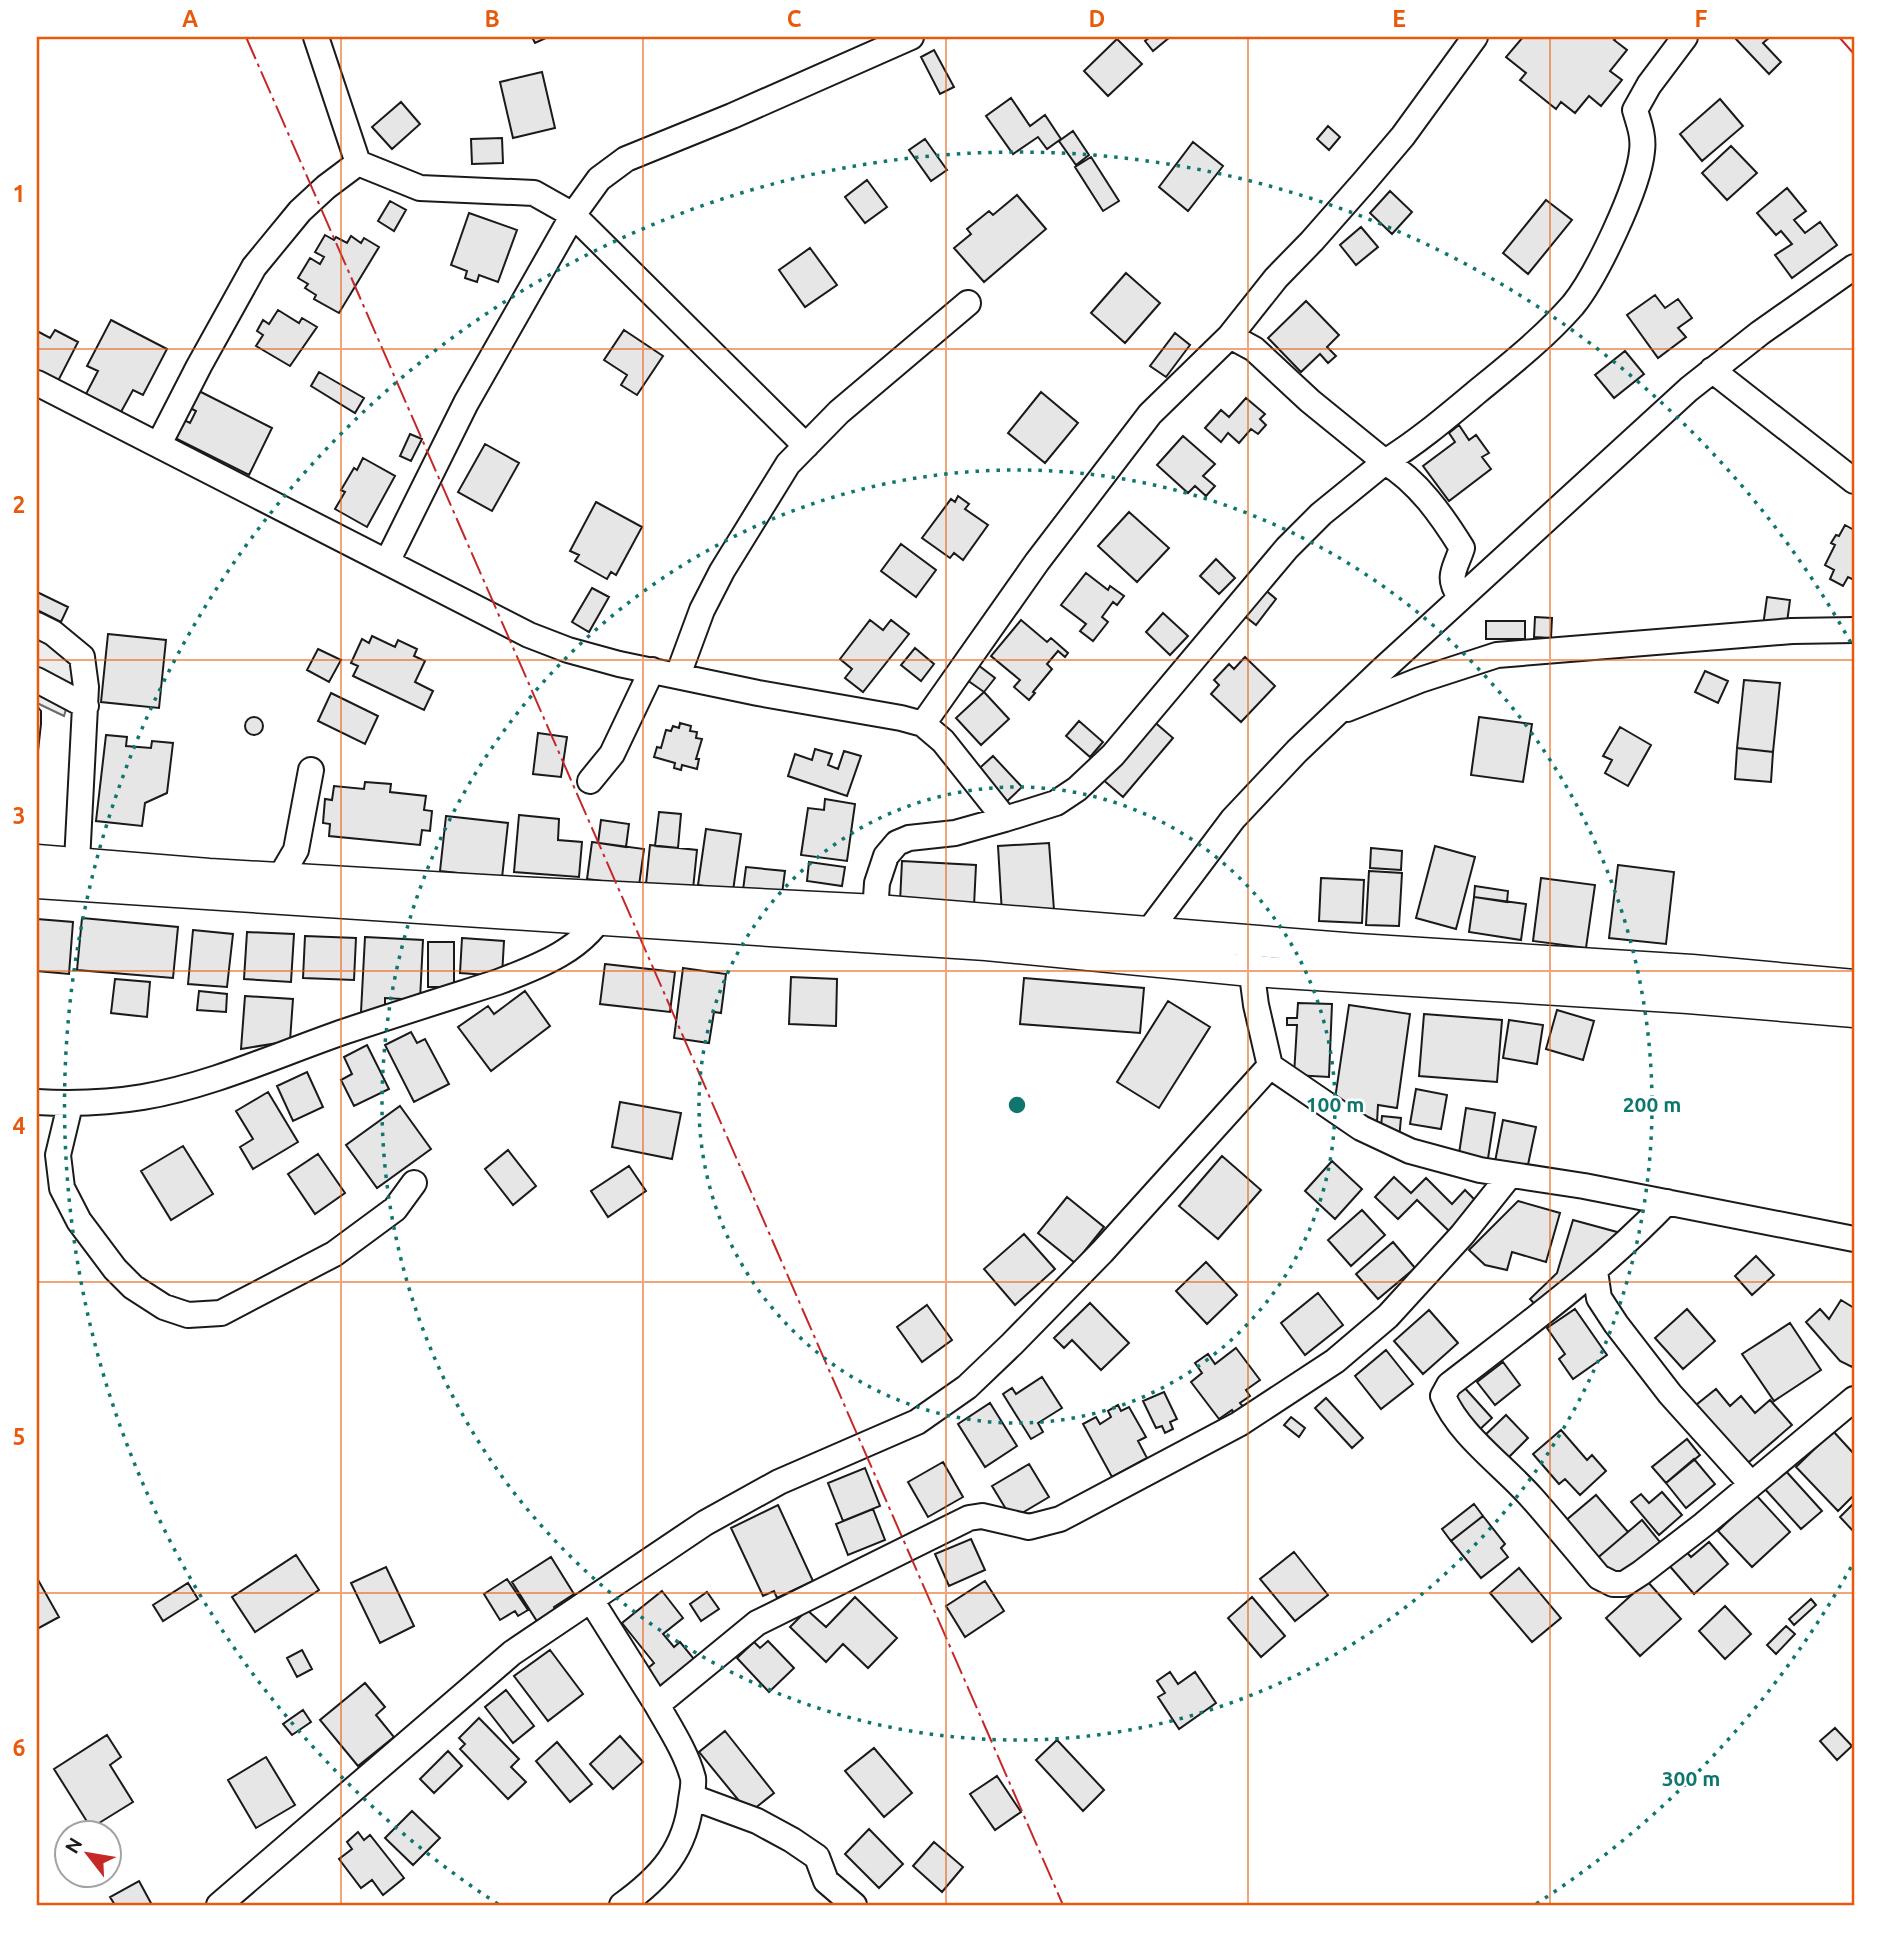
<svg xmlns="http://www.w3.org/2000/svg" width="1891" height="1942" font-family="Ubuntu,sans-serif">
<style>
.built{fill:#ededed;stroke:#6a6a6a;stroke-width:2}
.building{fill:#e6e6e6;stroke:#1a1a1a;stroke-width:2}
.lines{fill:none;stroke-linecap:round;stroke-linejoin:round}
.minor-casing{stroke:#1a1a1a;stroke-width:28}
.major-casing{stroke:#1a1a1a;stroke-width:33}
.minor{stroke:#fff;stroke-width:24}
.major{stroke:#fff;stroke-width:30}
.power{stroke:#c62828;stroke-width:2;stroke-dasharray:24 5 3.5 5;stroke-linecap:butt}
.grid{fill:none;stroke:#e8590c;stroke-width:2;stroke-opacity:0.55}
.ring{fill:none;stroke:#0f766e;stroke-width:3.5;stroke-dasharray:3.5 7}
.centre{fill:#0f766e;stroke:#fff;stroke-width:3.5}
.ring-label{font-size:21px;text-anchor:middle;font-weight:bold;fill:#0f766e;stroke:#fff;stroke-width:5;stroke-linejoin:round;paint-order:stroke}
.neatline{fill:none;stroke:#e8590c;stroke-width:2.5}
.grid-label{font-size:23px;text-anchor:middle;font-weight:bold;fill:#e8590c}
</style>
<rect width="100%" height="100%" fill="#fff"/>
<path class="built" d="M37,632L82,654L64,716L37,703Z"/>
<path class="building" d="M532,37H548L535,43Z
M1150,37H1170L1153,51L1145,41Z
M1523,37H1617L1614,40L1627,50L1610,71L1622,80L1601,106L1589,96L1575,113L1561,102L1556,109L1520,80L1526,73L1506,57Z
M1734,37H1770L1763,43L1781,62L1769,74Z
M1117,39L1142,64L1108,96L1084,71Z
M934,50L954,87L940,94L921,57Z
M542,72L555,128L513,138L500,82Z
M1011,98L1030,126L1045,115L1061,139L1047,149L1038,137L1013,154L986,116Z
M1720,99L1743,126L1702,161L1680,134Z
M401,102L420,124L392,149L372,127Z
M1328,126L1340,137L1329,150L1317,139Z
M1073,131L1089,155L1076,165L1059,141Z
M502,138L503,163L472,164L471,139Z
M925,139L947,170L931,181L909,150Z
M1193,142L1223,166L1188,211L1159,187Z
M1731,146L1757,173L1727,200L1702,173Z
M1091,157L1119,201L1103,211L1075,167Z
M867,180L887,207L865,223L845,197Z
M1787,188L1806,211L1794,220L1805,233L1820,222L1837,245L1792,278L1775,255L1792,244L1781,231L1776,235L1757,213Z
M1390,191L1412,212L1392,234L1370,213Z
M1017,195L1046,229L984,282L954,248L971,234L967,229L989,211L993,215Z
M1546,200L1572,220L1528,274L1503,253Z
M390,201L406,210L394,231L378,221Z
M469,213L517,230L498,282L479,275L477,282L465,278L467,271L451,265Z
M1361,227L1378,247L1356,265L1340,245Z
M325,235L334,240L336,237L347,243L351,236L361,243L364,238L379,247L339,313L314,299L316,295L305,288L308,284L298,278L310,258L320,264L324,257L315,252Z
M810,248L837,285L805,307L779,270Z
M1126,273L1160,303L1125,343L1091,313Z
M1655,295L1665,308L1678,299L1692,318L1678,328L1686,337L1658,358L1627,315Z
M1306,301L1339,335L1327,347L1336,356L1328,363L1320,354L1301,372L1268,338Z
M278,310L299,323L302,318L317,327L290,366L256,346L263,335L257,331L263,320L269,324Z
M111,320L167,349L143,395L133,390L121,412L86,394L98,371L87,366Z
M55,330L78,342L57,383L37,372V331L50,338Z
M624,330L663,356L637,395L621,385L627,375L604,360Z
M1175,333L1190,345L1166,377L1150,366Z
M1625,351L1644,374L1614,398L1595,375Z
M319,372L364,398L355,413L311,386Z
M199,391L272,428L249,475L175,438L184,420L190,423L196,411L190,408Z
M1041,392L1078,423L1045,463L1008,433Z
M1246,398L1265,414L1260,419L1266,425L1258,434L1251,429L1239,443L1228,433L1221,442L1205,428L1221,410L1229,417Z
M1459,425L1469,440L1476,435L1489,453L1482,457L1491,469L1449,501L1423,466L1455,442L1449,433Z
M410,434L422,439L411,461L400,456Z
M1183,436L1215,464L1203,476L1215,486L1206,496L1195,486L1188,493L1157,465Z
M485,444L519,463L492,511L458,492Z
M363,458L395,476L367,527L335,509L345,492L341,490L354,468L357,470Z
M958,496L969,504L965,509L988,525L963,560L954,553L950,558L922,538L951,499L955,502Z
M596,502L642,527L616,575L611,572L607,579L575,561L579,555L570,551Z
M1129,512L1169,548L1137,582L1098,546Z
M1845,525L1854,530V580L1848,577L1843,586L1830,579L1834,570L1825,565L1835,545L1831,543L1836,535L1839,536Z
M901,544L936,570L916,597L881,571Z
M1216,559L1235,578L1219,594L1200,576Z
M1086,573L1108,590L1110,586L1124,596L1117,605L1113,602L1102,617L1108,622L1093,641L1080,631L1086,624L1061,605Z
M592,588L609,597L589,632L572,622Z
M1263,588L1276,599L1256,625L1242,614Z
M37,592L68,607L61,622L37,610Z
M1767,597L1790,600L1786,630L1763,626Z
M1163,613L1188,636L1170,655L1146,632Z
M1535,617L1552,618L1551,638L1534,637Z
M870,620L883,630L891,620L909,634L863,692L845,678L852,669L840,659Z
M1021,620L1047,642L1051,638L1068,653L1065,657L1058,651L1047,664L1052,669L1033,692L1035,693L1029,700L1014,687L1020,680L991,656Z
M1486,621H1525V639H1486Z
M108,634L166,640L159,708L101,702Z
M372,636L395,647L398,640L417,649L414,656L425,661L415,682L433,691L424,710L353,676L358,666L351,663L362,639L369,643Z
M915,648L934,664L921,681L901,665Z
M318,649L341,660L329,682L307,670Z
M1245,657L1275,686L1241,722L1211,694L1219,685L1214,680L1229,664L1234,669Z
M978,665L995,678L984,692L967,680Z
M1705,671L1728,681L1718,703L1695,692Z
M1744,680L1780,683L1773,752L1737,748Z
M984,692L1009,719L981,745L956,718Z
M331,693L378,716L365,744L318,721Z
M37,706L41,711V724L37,760Z
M245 726a9 9 0 1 1 18 0a9 9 0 1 1-18 0Z
M1479,717L1532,724L1523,782L1471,775Z
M1151,719L1173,738L1123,797L1101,778Z
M1079,721L1103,742L1090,757L1066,736Z
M680,723L691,726L690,731L697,732L696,738L702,739L696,759H699L697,769L682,765L681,770L674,768L675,763L654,757L657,747L661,748L666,730L671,731L673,726L679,728Z
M1620,727L1651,745L1628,786L1605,773L1612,760L1603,756Z
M538,733L567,737L561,777L533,774Z
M106,735L127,737L126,746L151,748L152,741L173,743L167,793L145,803L142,826L96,821Z
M1737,748L1773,752L1771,782L1735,779Z
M815,749L832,754L828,765L838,769L844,751L861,756L847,796L788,776L795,754L812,760Z
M993,756L1022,787L1002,806L973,774Z
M365,782L391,784L390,792L426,796L424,810L432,811L430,831L422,830L420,845L329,836L330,824L323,823L325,799L332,800L334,786L364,789Z
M825,799L855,804L847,861L801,855L808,808L824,810Z
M659,812L681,814L678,848L655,846Z
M519,815L559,819L558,840L582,842L579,877L514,872Z
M446,816L508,823L502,878L440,871Z
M601,820L629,824L626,847L598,843Z
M706,829L741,834L733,891L698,885Z
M592,842L644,849L639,886L587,879Z
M1049,843L1054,910L1002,914L998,846Z
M650,845L697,850L693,889L646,884Z
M1435,846L1475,857L1456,929L1416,918Z
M1371,848L1402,851L1401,870L1370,868Z
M902,861L976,865L974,906L900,902Z
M809,862L845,867L842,886L807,881Z
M1618,865L1674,872L1666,944L1609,938Z
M746,867L785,871L782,894L743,890Z
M1369,871L1402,873L1399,926L1366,925Z
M1321,878L1364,880L1362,923L1319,921Z
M1541,878L1595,885L1586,948L1533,941Z
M1475,886L1508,891L1507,902L1474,897Z
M1474,897L1526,904L1521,940L1469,932Z
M82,918L178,927L173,978L77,970Z
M37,919L73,922L69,974L37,971Z
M193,930L233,934L227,987L188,984Z
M247,932L294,934L291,982L244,979Z
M305,936L356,938L354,980L303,978Z
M365,937L423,940L420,1000L385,998V1013L361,1012Z
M462,938L504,941L502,976L460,973Z
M428,942H454V987H428Z
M605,964L675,972L670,1012L600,1004Z
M683,968L726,974L721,1013L714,1012L709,1043L674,1038Z
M791,977L837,979L836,1026L789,1024Z
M1024,978L1144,988L1140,1033L1020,1024Z
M115,979L150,982L147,1017L111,1013Z
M199,991L227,994L226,1012L197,1010Z
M525,991L550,1026L491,1071L458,1027L488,1006L494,1014Z
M245,996L293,999L290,1041L241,1049Z
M1168,1001L1210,1027L1159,1108L1117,1082Z
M1298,1003L1332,1004L1329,1077L1294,1075L1297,1025H1287V1018H1297Z
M1349,1005L1410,1014L1397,1108L1378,1105L1377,1122L1335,1099Z
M1557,1010L1594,1021L1583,1060L1546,1049Z
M1424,1014L1502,1020L1497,1082L1419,1076Z
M1509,1020L1543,1025L1537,1064L1503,1058Z
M411,1032L417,1043L425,1039L449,1084L414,1102L385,1045Z
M367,1045L389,1089L354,1106L341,1080L352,1074L344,1057Z
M307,1072L323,1107L293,1121L277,1086Z
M1416,1089L1447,1095L1441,1129L1410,1124Z
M268,1092L298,1142L253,1169L240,1147L253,1139L236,1111Z
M620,1102L681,1113L672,1159L612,1147Z
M400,1106L431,1149L377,1188L346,1145Z
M1466,1108L1495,1113L1487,1165L1458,1160Z
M1382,1116L1401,1118L1399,1139L1380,1136Z
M1503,1120L1536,1127L1526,1174L1494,1167Z
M183,1146L213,1194L171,1220L141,1171Z
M508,1150L536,1186L513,1205L485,1169Z
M318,1154L345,1193L315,1214L288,1174Z
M1222,1156L1261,1190L1218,1239L1179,1206Z
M1332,1161L1362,1189L1335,1219L1305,1191Z
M629,1166L646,1191L608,1217L591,1191Z
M1394,1177L1411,1193L1426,1178L1452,1204L1465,1190L1479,1204L1451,1233L1417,1200L1398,1219L1375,1197Z
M1067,1197L1104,1227L1075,1263L1038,1233Z
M1518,1201L1560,1213L1546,1262L1512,1252L1507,1270L1485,1265L1469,1250Z
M1362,1210L1385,1235L1351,1266L1328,1240Z
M1573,1220L1617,1232L1622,1237L1540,1310L1530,1299L1557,1273Z
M1024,1234L1055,1269L1015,1305L984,1269Z
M1393,1242L1415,1268L1378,1299L1356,1274Z
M1756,1256L1774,1275L1752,1295L1735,1276Z
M1206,1262L1237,1295L1207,1324L1176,1291Z
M1318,1293L1343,1325L1305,1355L1281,1323Z
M1841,1300L1854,1308V1363L1852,1367L1840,1361L1806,1322L1820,1309L1829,1319Z
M1090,1303L1129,1343L1101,1370L1072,1340L1064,1348L1054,1338Z
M927,1305L952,1340L922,1362L897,1327Z
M1575,1309L1607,1355L1573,1379L1559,1359L1565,1354L1547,1328Z
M1687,1309L1715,1341L1683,1369L1655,1338Z
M1429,1310L1458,1343L1423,1374L1394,1341Z
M1790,1323L1821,1370L1774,1401L1742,1354Z
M1236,1348L1260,1380L1246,1390L1250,1396L1240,1403L1245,1409L1236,1416L1232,1410L1219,1419L1191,1382L1202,1373L1195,1363L1208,1354L1215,1364Z
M1386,1350L1413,1384L1381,1409L1355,1376Z
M1503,1362L1520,1385L1495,1405L1477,1382Z
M1042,1377L1062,1408L1038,1423L1043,1432L1031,1439L1003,1394L1012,1388L1016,1394Z
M1463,1386L1492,1418L1477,1432L1448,1400Z
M1716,1389L1730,1406L1741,1396L1755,1413L1770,1400L1792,1425L1742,1468L1691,1409Z
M1164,1392L1177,1419L1170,1422L1173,1429L1165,1433L1162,1426L1156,1428L1143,1401Z
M1326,1398L1363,1438L1352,1448L1315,1408Z
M990,1403L1017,1446L985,1467L958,1424Z
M1118,1405L1121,1411L1129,1407L1146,1437L1138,1441L1147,1458L1112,1477L1083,1424L1096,1417L1100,1424L1111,1417L1108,1411Z
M1506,1415L1528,1438L1504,1462L1481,1439Z
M1291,1417L1305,1428L1299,1437L1284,1425Z
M1561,1430L1587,1460L1592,1455L1606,1471L1580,1495L1565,1479L1559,1484L1533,1454Z
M1833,1431L1854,1454V1495L1838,1511L1796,1467Z
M1687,1439L1700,1455L1666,1483L1652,1467Z
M1694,1459L1715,1484L1686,1508L1666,1483Z
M943,1462L963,1497L928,1517L908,1482Z
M1029,1464L1049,1497L1012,1519L992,1486Z
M865,1468L880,1506L843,1521L828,1483Z
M1784,1469L1822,1511L1801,1529L1764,1488Z
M1662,1492L1682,1515L1659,1535L1631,1502L1641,1494L1649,1503Z
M1596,1495L1628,1532L1595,1560L1564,1522Z
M1756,1495L1790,1532L1752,1567L1718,1531Z
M1854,1503V1532L1840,1517Z
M1474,1504L1483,1516L1451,1541L1442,1529Z
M778,1505L813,1581L777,1598L774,1591L763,1596L731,1528Z
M873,1509L885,1540L848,1555L836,1524Z
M1483,1516L1505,1544L1501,1548L1508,1557L1481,1578L1451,1541Z
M1642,1520L1660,1542L1613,1581L1595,1560Z
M971,1539L985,1570L949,1586L935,1554Z
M1709,1542L1728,1564L1694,1594L1667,1563L1684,1549L1691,1557Z
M1294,1552L1328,1595L1295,1621L1260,1579Z
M296,1555L319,1590L255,1632L232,1597Z
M551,1557L574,1594L554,1607L558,1614L540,1626L512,1582Z
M386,1567L414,1626L380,1643L351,1583Z
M1519,1568L1561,1618L1532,1642L1490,1593Z
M37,1578L59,1617L37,1629Z
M507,1579L528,1610L518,1616L515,1611L500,1620L484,1594Z
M985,1581L1004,1611L965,1637L946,1606Z
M1647,1581L1681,1619L1640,1656L1606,1618Z
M188,1583L198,1599L163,1621L153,1605Z
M662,1591L683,1618L663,1634L674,1647L680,1642L694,1659L660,1686L647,1669L654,1663L622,1623Z
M707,1592L719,1609L701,1621L690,1604Z
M855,1597L897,1638L868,1668L843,1644L826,1662L790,1627L807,1610L826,1627Z
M1252,1597L1285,1636L1261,1657L1228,1618Z
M1811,1599L1816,1605L1794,1625L1789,1619Z
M1725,1606L1751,1634L1725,1659L1699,1631Z
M1786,1626L1795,1634L1776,1654L1767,1645Z
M768,1641L794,1668L769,1692L737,1658L754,1642L760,1648Z
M302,1650L312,1669L297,1677L287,1658Z
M550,1650L583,1694L548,1721L514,1676Z
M1170,1672L1178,1684L1195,1672L1216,1703L1179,1729L1158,1697L1165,1693L1157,1681Z
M365,1683L385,1707L376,1715L394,1737L358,1766L320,1720Z
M506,1690L534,1726L513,1743L485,1707Z
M303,1710L311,1722L292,1735L283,1724Z
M479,1718L519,1759L511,1767L526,1782L508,1799L460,1749L465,1744L459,1738Z
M1835,1728L1852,1746L1837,1760L1820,1741Z
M725,1731L774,1793L749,1813L699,1752Z
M107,1735L121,1757L110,1765L133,1802L91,1828L54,1769Z
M620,1736L643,1762L613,1789L590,1764Z
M1057,1740L1104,1790L1083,1811L1036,1760Z
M557,1742L592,1784L570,1802L536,1761Z
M874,1748L912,1793L884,1817L845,1771Z
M448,1751L462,1766L434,1793L420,1779Z
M266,1757L295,1805L256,1828L228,1780Z
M997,1776L1021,1812L995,1830L970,1794Z
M412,1811L440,1838L413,1865L385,1838Z
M869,1829L903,1864L879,1888L845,1854Z
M358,1832L364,1840L370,1835L404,1878L383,1895L372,1880L361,1888L339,1859L352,1849L347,1842Z
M934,1842L963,1867L942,1892L913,1866Z
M139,1881L152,1905H115L110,1897Z"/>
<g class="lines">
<g class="minor-casing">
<path id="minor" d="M316,37L358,163L420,188L534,193L573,215L806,446
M1230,336L1254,349L1310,401L1385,462C1419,441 1448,416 1478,391C1511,364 1545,337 1573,305C1596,277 1639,187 1642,151C1644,136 1639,124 1635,110L1649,85L1685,37
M1712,370L1854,481
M37,383L529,635L568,650L619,664L758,693L901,718L923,724L943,741L1005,819
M159,444L199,366L254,267L300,211L326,187L358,163
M387,562L466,403L573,215L599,179L626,159L732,116L911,37
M37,625L53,633L82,657L86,687L76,881
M678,675L702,610L722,571L788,464L839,412L968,303
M37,680L86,706
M1347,709L1420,680L1497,655L1792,631L1854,630
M923,724L1037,562L1150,414L1230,336L1276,278L1312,241L1364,182L1403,136L1475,37
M590,781L612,754L652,670
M272,891L296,850L311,770
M874,927L877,883L886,856L897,843L909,838L955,833L1005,819L1056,803L1077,789L1113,755L1287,548L1321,514L1385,462C1418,481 1442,516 1462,548C1455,570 1446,576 1460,597
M1139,944L1233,819L1297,751L1382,670L1689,389L1760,333L1854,267
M1270,1066L1361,1128L1410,1151L1480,1170L1584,1186L1854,1239
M37,1102C73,1104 107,1103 143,1097C213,1085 279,1054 346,1031C397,1014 448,998 498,982C538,967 588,948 606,907
M70,1105L58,1155L62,1188L79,1221L115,1269L133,1287L164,1307L188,1315L221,1313L334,1254L395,1209L414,1183
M1667,1202C1601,1271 1524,1327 1449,1385L1443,1396C1459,1435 1504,1466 1532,1498C1555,1524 1577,1551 1599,1577L1613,1584H1624L1641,1573L1703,1525L1854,1399
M1595,1271L1599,1298L1616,1324L1670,1394L1751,1484
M591,1600L657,1705L757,1623L969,1518L982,1516L1029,1527L1060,1519L1239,1424L1335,1361L1388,1316L1462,1235L1510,1175
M692,1797L757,1821L792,1840L817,1857L826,1881L854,1905
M219,1905L512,1653L705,1523L779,1482L917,1422L967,1387L1012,1344L1102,1252L1270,1066L1256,1005L1249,952
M622,1905C661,1877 686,1849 691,1800C692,1793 694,1785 693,1778C686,1752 670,1728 657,1705"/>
</g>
<g class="major-casing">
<path id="major" d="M37,860L209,874L500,891L877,910L1357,949L1692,970L1854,985
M37,883L986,945L1251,971L1688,998L1854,1012"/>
</g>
<use href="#minor" class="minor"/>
<use href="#major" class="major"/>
<path class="power" d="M246,37L1063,1905
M1839,37L1854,54"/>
</g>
<path class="grid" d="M341,37V1905M643,37V1905M946,37V1905M1248,37V1905M1550,37V1905M37,349H1854M37,660H1854M37,971H1854M37,1282H1854M37,1593H1854"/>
<g class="ring">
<circle cx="1017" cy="1105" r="318"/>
<circle cx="1017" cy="1105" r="635"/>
<path d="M1851 1567A953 953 0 0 1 1536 1904M498 1904A953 953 0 1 1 1851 643"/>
</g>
<circle cx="1017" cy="1105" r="10" class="centre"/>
<g class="ring-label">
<text x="1335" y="1112">100 m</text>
<text x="1652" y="1112">200 m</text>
<text x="1691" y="1786">300 m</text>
</g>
<rect width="1891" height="1942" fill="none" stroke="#ffffff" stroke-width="77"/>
<g transform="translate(88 1854) rotate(301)"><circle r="33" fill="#ffffff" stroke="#a3a3a3" stroke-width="2"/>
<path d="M0-5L12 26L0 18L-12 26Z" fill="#c62828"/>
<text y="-10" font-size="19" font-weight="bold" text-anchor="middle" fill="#1a1a1a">N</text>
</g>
<rect x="38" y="38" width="1815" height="1866" class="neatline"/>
<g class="grid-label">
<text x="190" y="27">A</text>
<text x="492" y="27">B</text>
<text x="794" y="27">C</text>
<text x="1097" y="27">D</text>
<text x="1399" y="27">E</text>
<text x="1701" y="27">F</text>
<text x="19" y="202">1</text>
<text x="19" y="513">2</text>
<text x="19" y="824">3</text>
<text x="19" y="1134">4</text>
<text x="19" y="1445">5</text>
<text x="19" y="1756">6</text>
</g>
</svg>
